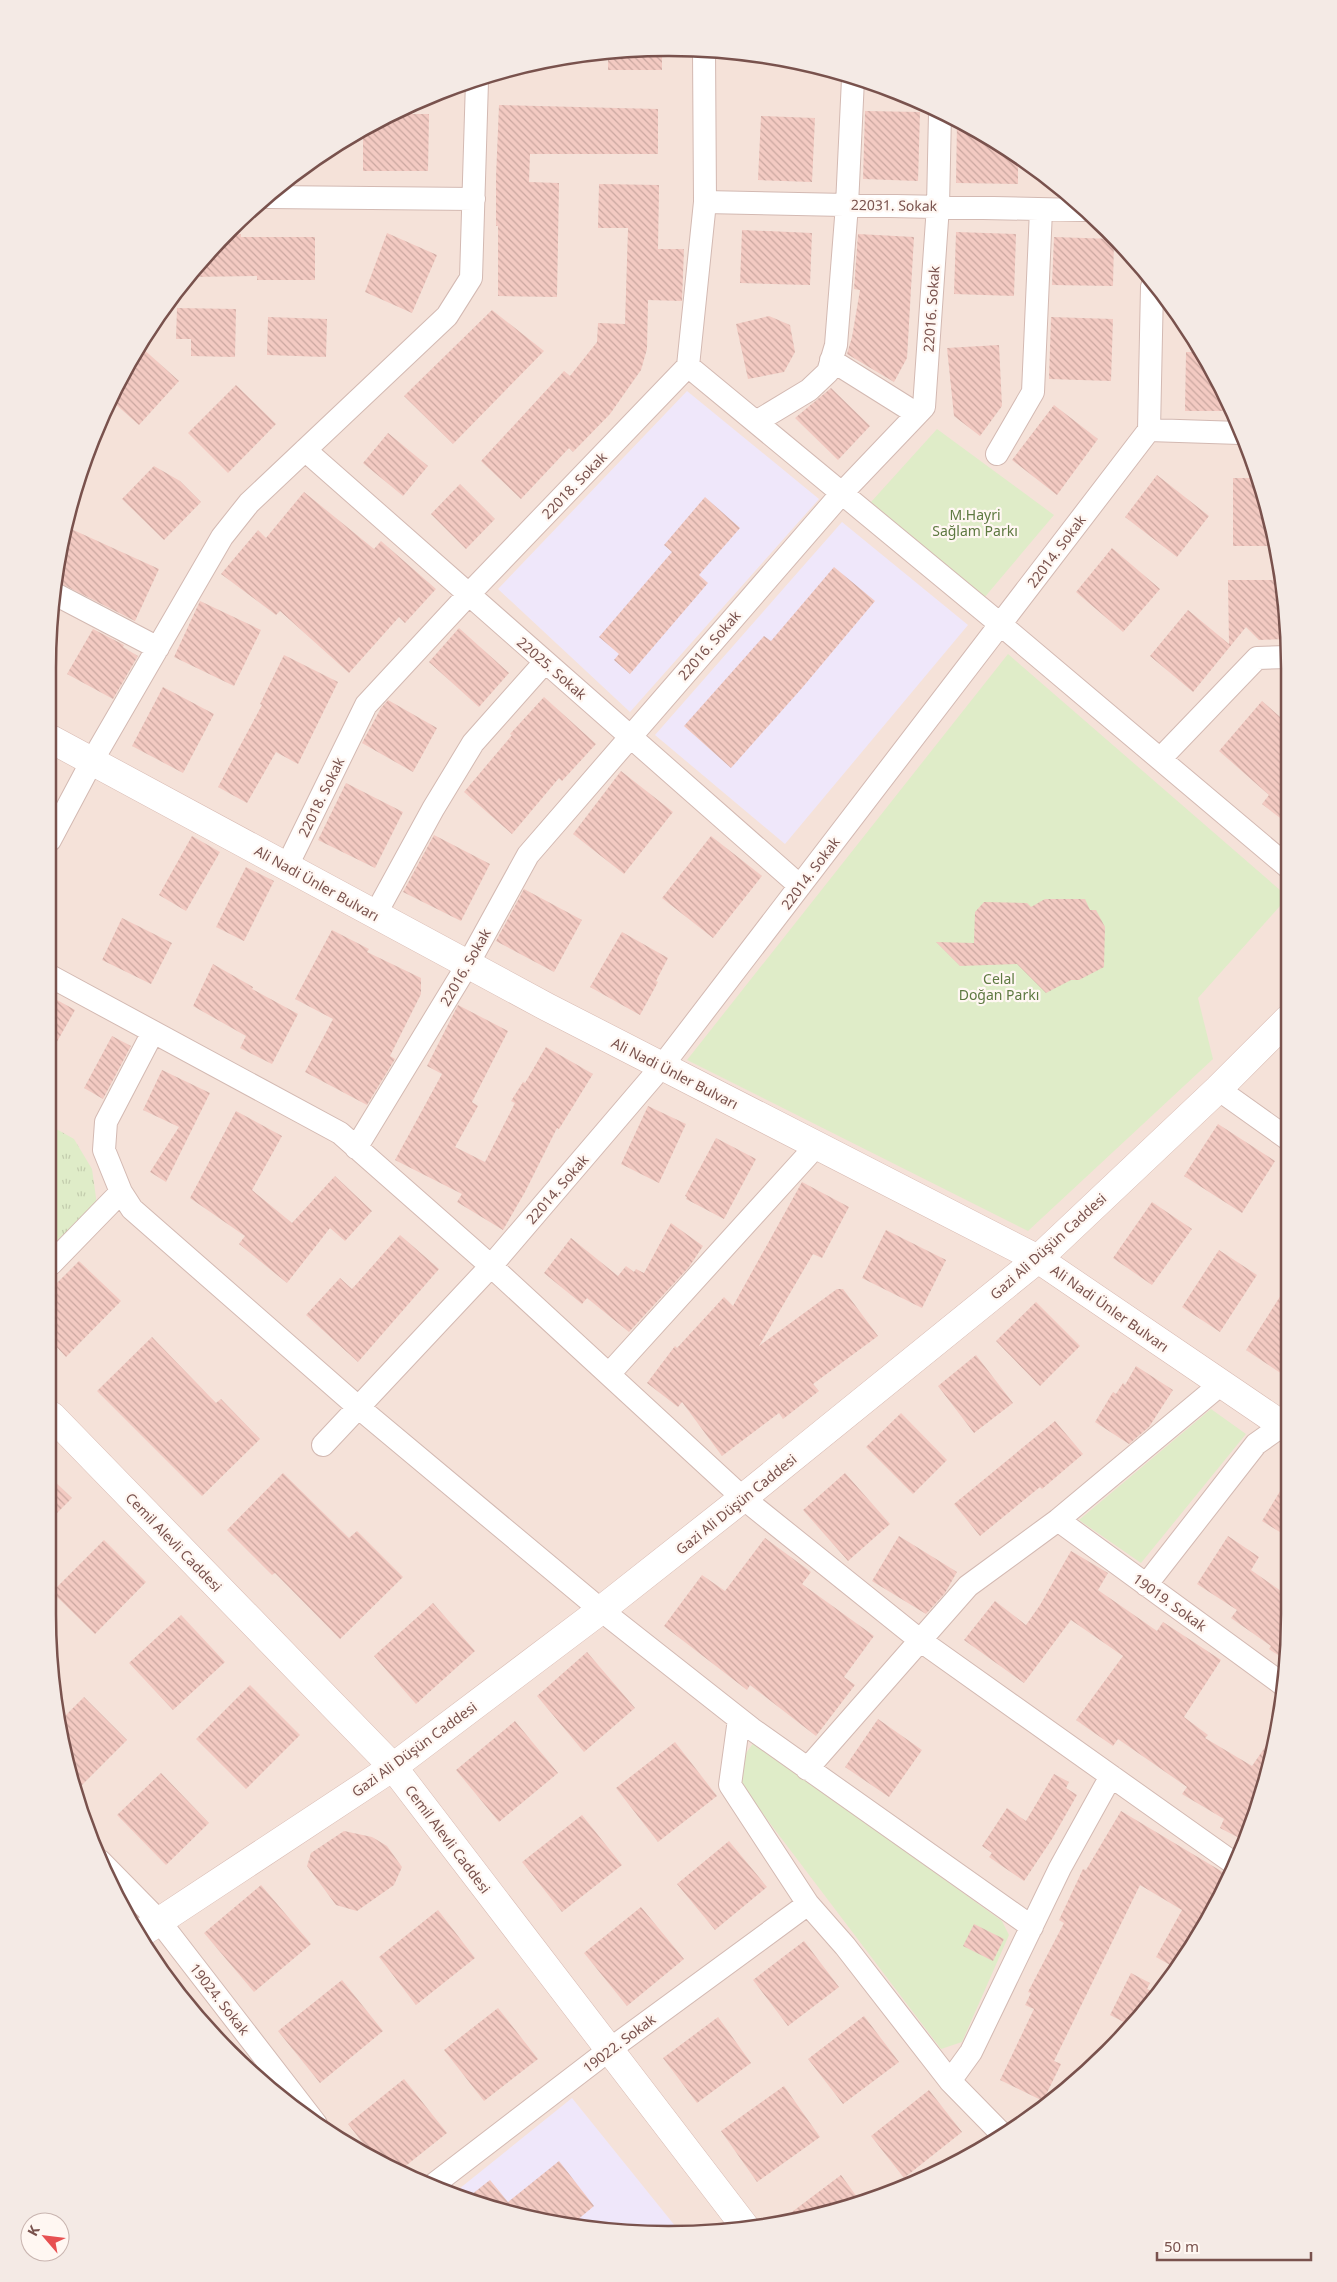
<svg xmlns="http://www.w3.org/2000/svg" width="1337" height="2282" font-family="'Noto Sans',sans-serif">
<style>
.residential{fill:#f5e2d9}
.education{fill:#efe7fa}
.grass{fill:url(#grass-tufts)}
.park{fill:#dfecc8}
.building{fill:url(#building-back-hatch)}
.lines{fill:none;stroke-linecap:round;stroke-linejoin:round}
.street-casing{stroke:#d3b9b2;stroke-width:24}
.secondary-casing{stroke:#d8bab2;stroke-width:29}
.street{stroke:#fff;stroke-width:22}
.secondary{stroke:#fff;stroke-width:28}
.labels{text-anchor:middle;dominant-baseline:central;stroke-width:4.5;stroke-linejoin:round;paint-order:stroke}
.street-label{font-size:14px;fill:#79524d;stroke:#fff7f2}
.park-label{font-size:14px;fill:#5e7941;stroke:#fff7f2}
.rim{fill:none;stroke:#79524d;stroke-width:2.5}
</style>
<defs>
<pattern id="grass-tufts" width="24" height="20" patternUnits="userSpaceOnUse" patternTransform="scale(1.25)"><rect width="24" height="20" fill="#dfecc8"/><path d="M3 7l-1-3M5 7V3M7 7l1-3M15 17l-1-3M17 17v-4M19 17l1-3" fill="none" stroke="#c3ccad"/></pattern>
<pattern id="building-back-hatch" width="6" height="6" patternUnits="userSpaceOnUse" patternTransform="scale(1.25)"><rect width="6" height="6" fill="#f3cac2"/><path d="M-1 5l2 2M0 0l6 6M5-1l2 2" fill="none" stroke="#caa7a0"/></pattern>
</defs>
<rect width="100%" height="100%" fill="#fdf2eb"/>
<path class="residential" d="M668,48L789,59L906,95L1013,152L1108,230L1206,358L1257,469L1288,628V1654L1256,1813L1185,1958L1135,2023L1047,2106L906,2187L790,2223L709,2233L588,2229L507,2213L394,2171L323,2130L230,2053L176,1991L112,1888L80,1813L53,1695L49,628L81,469L152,324L229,230L323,152L431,95L547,59Z"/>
<path class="education" d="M687,391L819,499L630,712L498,589Z
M842,522L968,625L785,844L655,735Z
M572,2098L680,2232L588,2229L507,2213L454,2193Z"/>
<path class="grass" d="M51,1126L74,1139L92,1169L97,1205L51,1246Z"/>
<path class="park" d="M937,429L1054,515L984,598L871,502Z
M1008,654L1288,897L1198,998L1213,1059L1028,1231L687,1060Z
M1211,1409L1246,1434L1141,1563L1079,1520Z
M754,1742L1002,1921L1009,1935L962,2042L941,2049L738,1781L744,1756Z"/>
<path class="building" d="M662,48V70H608V53Z
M499,105L658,109V154H530L529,182L559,183L557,297L498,296V226H496V177Z
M865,111L920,112L918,181L863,179Z
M394,114H429L428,171H363V131Z
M761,116L815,118L812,182L758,180Z
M957,122L1018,156V184L956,183Z
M599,184L659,185L658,249H684L682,301L648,300L647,349L641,370L610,414L573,452L569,448L521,499L481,461L564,371L570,376L597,342L598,323L625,324L628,228H598Z
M742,230L812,233L810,285L740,283Z
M956,232L1016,234L1014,296L954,294Z
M387,233L437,255L412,313L365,292Z
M241,234V237H315V280H257V276L190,277L225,235Z
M858,234L914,237L907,358L894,382L847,354L852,337L860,290L854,289Z
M1054,237L1114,239L1113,286L1052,285Z
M177,308L236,309L235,357L191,356V339H176Z
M492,310L544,351L453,444L404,396Z
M769,316L790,325L795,352L784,372L748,379L736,324Z
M268,317L327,319L326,357L267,355Z
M1051,317L1113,319L1111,381L1049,379Z
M999,345L1002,406L980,436L954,416L947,348Z
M141,347L179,381L139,425L113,402Z
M1186,352H1202L1206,358L1230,411H1185Z
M236,385L276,424L228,473L188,433Z
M831,388L870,426L838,460L795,418Z
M1054,405L1098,439L1057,495L1012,460Z
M388,433L428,466L403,496L363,463Z
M154,466L180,481L201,502L164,540L122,499Z
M1157,475L1209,516L1177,557L1125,517Z
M1233,478H1258L1272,546H1233Z
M460,484L495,519L466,549L431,514Z
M304,492L374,549L381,541L436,589L405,623L399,617L349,673L280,611L276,615L221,574L258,530L266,538Z
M705,497L740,528L699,575L708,583L630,674L614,660L619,654L599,637L672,552L664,545Z
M69,528L159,569L135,621L58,582Z
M1112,548L1160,589L1123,632L1076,592Z
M834,567L875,601L802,688L731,768L684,726L764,636L771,641Z
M1228,580H1279L1288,628V639L1259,640L1246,627L1193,692L1150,656L1188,610L1229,644Z
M200,601L261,630L234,686L174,657Z
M459,628L509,673L479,707L429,662Z
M93,629L124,645L123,647L138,656L113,699L67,674Z
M284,655L338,682L298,764L276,752L247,803L218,787L262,705L260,704Z
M163,687L214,714L183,773L132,746Z
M544,697L596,744L562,781L559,778L512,834L464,792L512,735L510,734Z
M388,700L437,728L413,772L362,743L381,708Z
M1262,701L1288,724V824L1262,804L1269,795L1219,751Z
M621,771L673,812L624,874L573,834Z
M346,783L403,812L375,868L318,840Z
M434,835L490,864L461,921L403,892Z
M192,836L220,852L186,911L159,895Z
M711,836L762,876L713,938L662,898Z
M246,867L274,881L244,941L216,927Z
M524,889L582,920L554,972L496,941Z
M1045,899H1085L1090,910H1096L1105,927L1104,967L1079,980H1071L1046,993L1017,964L960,966L936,942L974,943L975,912L984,902L1027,903L1031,907Z
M122,918L172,943L151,984L102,960Z
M332,930L369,949L367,952L421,978V994L390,1056L395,1059L367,1105L305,1072L333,1019L295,999Z
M622,932L668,958L656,981L658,982L640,1015L590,987Z
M213,964L253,987L252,989L298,1014L272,1064L240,1048L246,1036L193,1006Z
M50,996L75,1010L50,1054Z
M458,1005L508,1031L472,1102L478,1106L455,1147L485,1162L515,1103L511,1101L523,1082L525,1083L546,1047L593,1074L559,1129L557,1128L525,1192L503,1230L457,1202L462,1194L395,1160L442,1074L427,1066Z
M112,1036L131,1046L103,1099L84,1088Z
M162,1070L210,1093L166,1182L150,1172L179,1127L143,1110Z
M648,1106L686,1124L659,1183L621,1164Z
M236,1111L282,1136L252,1190L292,1223L335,1176L372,1211L345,1241L330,1228L287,1283L239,1244L245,1236L190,1198Z
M1218,1124L1275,1161L1242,1213L1184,1176Z
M716,1138L756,1159L724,1219L686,1199L687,1197L685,1196Z
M802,1182L849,1207L822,1258L813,1254L759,1346L837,1289H843L878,1336L813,1384L819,1391L783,1419L779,1413L722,1456L682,1402L678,1407L647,1383L675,1346L677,1348L724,1297L733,1306Z
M1152,1202L1192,1229L1152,1285L1113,1258Z
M671,1223L703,1246L689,1267L629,1332L587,1298L582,1304L544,1273L571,1238L618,1276L626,1266L634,1272L636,1269L644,1273Z
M886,1230L946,1260L922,1308L862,1278Z
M400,1235L439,1269L358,1362L306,1315L340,1278L352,1289Z
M1219,1250L1257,1275L1220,1332L1182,1307Z
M79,1261L121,1301L66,1357L52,1342L51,1289Z
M1288,1284V1378L1246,1350Z
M1036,1302L1080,1346L1040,1386L996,1341Z
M152,1337L216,1403L221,1399L260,1439L202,1496L97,1391Z
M976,1355L1013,1403L974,1433L938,1386Z
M1136,1366L1173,1390L1149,1427L1129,1444L1095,1422L1113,1392L1116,1394L1123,1383L1125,1385Z
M901,1413L947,1460L913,1494L866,1447Z
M1055,1421L1083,1454L1042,1489L1040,1487L980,1536L954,1504Z
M283,1473L349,1538L357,1531L403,1577L340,1639L275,1573L272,1575L227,1530Z
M845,1473L890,1524L848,1561L803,1510Z
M1288,1478V1537L1262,1521Z
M52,1479L72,1498L52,1518Z
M899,1536L957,1572L945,1593L926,1614L872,1581Z
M1228,1536L1259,1557L1251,1570L1288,1596L1287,1661L1269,1649L1271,1646L1231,1618L1237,1610L1197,1584Z
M765,1538L811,1572L802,1584L874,1636L844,1677L855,1685L816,1736L750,1685L747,1690L664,1626L702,1575L725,1591Z
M104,1540L146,1582L95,1634L52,1592Z
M1071,1551L1108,1573L1098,1590L1157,1631L1163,1622L1221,1660L1184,1717L1208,1735L1205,1738L1252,1766L1272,1737L1256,1813L1243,1840L1220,1828L1224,1819L1182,1794L1187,1787L1118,1739L1113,1746L1076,1720L1123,1656L1071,1620L1024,1683L964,1640L995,1601L1026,1625L1040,1605Z
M433,1603L475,1651L416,1704L374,1656Z
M181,1615L225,1662L173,1710L129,1663Z
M587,1652L635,1708L584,1752L537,1696Z
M250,1685L300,1735L246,1789L196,1739Z
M84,1697L127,1740L81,1786L72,1778L59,1722Z
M878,1719L922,1750L889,1797L845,1767Z
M515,1721L558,1773L499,1822L456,1770Z
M675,1742L717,1796L658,1842L616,1788Z
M161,1773L209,1823L166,1865L117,1815Z
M1054,1774L1069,1782L1066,1788L1077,1795L1052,1839L1024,1881L989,1857L992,1853L982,1846L1007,1808L1026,1821Z
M1121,1811L1226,1874L1185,1958L1177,1969L1156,1957L1182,1910L1140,1885L1054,2061L1061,2064L1043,2101L1000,2080L1034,2009L1025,2005L1031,1993L1028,1992L1064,1923L1059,1920L1083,1869L1086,1870Z
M582,1815L622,1865L562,1912L522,1862Z
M344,1831L372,1837L387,1846L402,1867L394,1885L357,1911L336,1905L307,1866L311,1853Z
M729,1841L767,1887L715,1930L677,1884Z
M261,1885L311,1944L254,1992L204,1933Z
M641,1907L684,1959L627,2006L584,1953Z
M438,1910L475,1958L416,2005L379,1957Z
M974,1924L1004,1939L993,1961L963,1946Z
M804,1941L839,1987L788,2026L753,1980Z
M1131,1973L1150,1983L1147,1989L1158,1994L1132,2026L1110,2015Z
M342,1980L383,2031L320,2083L278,2031Z
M498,2008L538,2059L484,2101L444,2050Z
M864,2016L899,2062L843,2104L808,2059Z
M718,2017L751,2063L697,2103L663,2058Z
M404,2079L447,2133L398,2172L376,2160L348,2124Z
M784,2086L820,2137L757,2182L721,2131Z
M929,2090L962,2132L904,2178L871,2136Z
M559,2161L594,2206L570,2226L508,2213L467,2198L490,2180L508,2202Z
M841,2175L860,2201L790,2223L776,2224Z"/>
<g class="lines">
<g class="street-casing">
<path id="street" d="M268,197L474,199
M705,202L1083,210
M831,360L917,414
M688,366L1000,624L1288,867
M756,422L809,390L828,372L836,345L847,205L853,79
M1149,430L1240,433
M305,450L800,886
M997,454L1033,392L1041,210
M55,594L158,648
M1160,759L1257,658L1288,657
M50,840L92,761L222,537L249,503L447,316L471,278L477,81
M287,866L366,705L469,594L688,366L705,202L704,51
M375,915L433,809L473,743L545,662
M50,976L340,1133L491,1266L743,1498L921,1641L1232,1862
M153,1032L106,1122L104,1150L121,1192L132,1209L358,1407L601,1610L752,1729L1032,1927
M1218,1089L1288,1139
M356,1148L468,964L528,855L842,493L924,407L938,206L940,113
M51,1264L121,1192
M609,1374L817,1145
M323,1445L491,1266L662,1066L1149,430L1152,287
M1058,1520L1282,1684
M1146,1585L1256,1444L1283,1425L1288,1418
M739,1719L730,1785L808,1904L845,1946L950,2081L1001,2133
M807,1769L968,1586L1058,1520L1221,1384
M100,1861L160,1922L316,2124
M950,2081L971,2052L1060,1868L1111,1776
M433,2185L609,2050L808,1904"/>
</g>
<g class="secondary-casing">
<path id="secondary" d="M49,738L547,1007L1038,1259L1288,1429
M52,1416L393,1767L746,2228
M140,1934L393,1767L601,1610L743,1498L1038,1259L1218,1089L1288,1019"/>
</g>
<use href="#street" class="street"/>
<use href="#secondary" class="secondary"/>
</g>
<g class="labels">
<g class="street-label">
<text transform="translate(894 205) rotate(1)">22031. Sokak</text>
<text transform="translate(931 309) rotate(-86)">22016. Sokak</text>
<text transform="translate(574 485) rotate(-46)">22018. Sokak</text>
<text transform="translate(1056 551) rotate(-53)">22014. Sokak</text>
<text transform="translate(709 645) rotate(-49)">22016. Sokak</text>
<text transform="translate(552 668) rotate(41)">22025. Sokak</text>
<text transform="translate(321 797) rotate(-64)">22018. Sokak</text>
<text transform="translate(810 873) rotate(-53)">22014. Sokak</text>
<text transform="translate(317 883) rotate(29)">Ali Nadi Ünler Bulvarı</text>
<text transform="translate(465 967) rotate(-60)">22016. Sokak</text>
<text transform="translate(675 1073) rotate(27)">Ali Nadi Ünler Bulvarı</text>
<text transform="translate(557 1189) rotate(-49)">22014. Sokak</text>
<text transform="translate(1048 1246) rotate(-42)">Gazi Ali Düşün Caddesi</text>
<text transform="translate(1110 1308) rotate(35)">Ali Nadi Ünler Bulvarı</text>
<text transform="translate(736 1504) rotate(-39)">Gazi Ali Düşün Caddesi</text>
<text transform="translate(174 1542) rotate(46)">Cemil Alevli Caddesi</text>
<text transform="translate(1170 1602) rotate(36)">19019. Sokak</text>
<text transform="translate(414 1749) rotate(-36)">Gazi Ali Düşün Caddesi</text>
<text transform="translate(448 1839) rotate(53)">Cemil Alevli Caddesi</text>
<text transform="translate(220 1999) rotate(52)">19024. Sokak</text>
<text transform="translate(619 2043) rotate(-37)">19022. Sokak</text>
</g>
<g class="park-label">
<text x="975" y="514">M.Hayri<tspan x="975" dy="16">Sağlam Parkı</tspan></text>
<text x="999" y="978">Celal<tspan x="999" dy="16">Doğan Parkı</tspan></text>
</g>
</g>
<path d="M0 0H1337V2282H0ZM668 56H669A612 612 0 0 1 1281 668V1614A612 612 0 0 1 669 2226H668A612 612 0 0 1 56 1614V668A612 612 0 0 1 668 56Z" fill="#f4eae5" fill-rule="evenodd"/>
<path class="rim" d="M668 56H669A612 612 0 0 1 1281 668V1614A612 612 0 0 1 669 2226H668A612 612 0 0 1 56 1614V668A612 612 0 0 1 668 56Z"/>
<g transform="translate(45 2237) rotate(298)"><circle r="24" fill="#fff7f2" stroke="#c9b5b0"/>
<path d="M0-4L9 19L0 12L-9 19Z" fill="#e75051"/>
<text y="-8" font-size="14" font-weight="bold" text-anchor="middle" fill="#79524d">K</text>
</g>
<path d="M1157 2252v8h154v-8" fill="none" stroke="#79524d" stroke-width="2.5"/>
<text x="1164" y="2252" font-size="15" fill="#79524d" stroke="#fff7f2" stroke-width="4" paint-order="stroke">50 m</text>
</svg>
